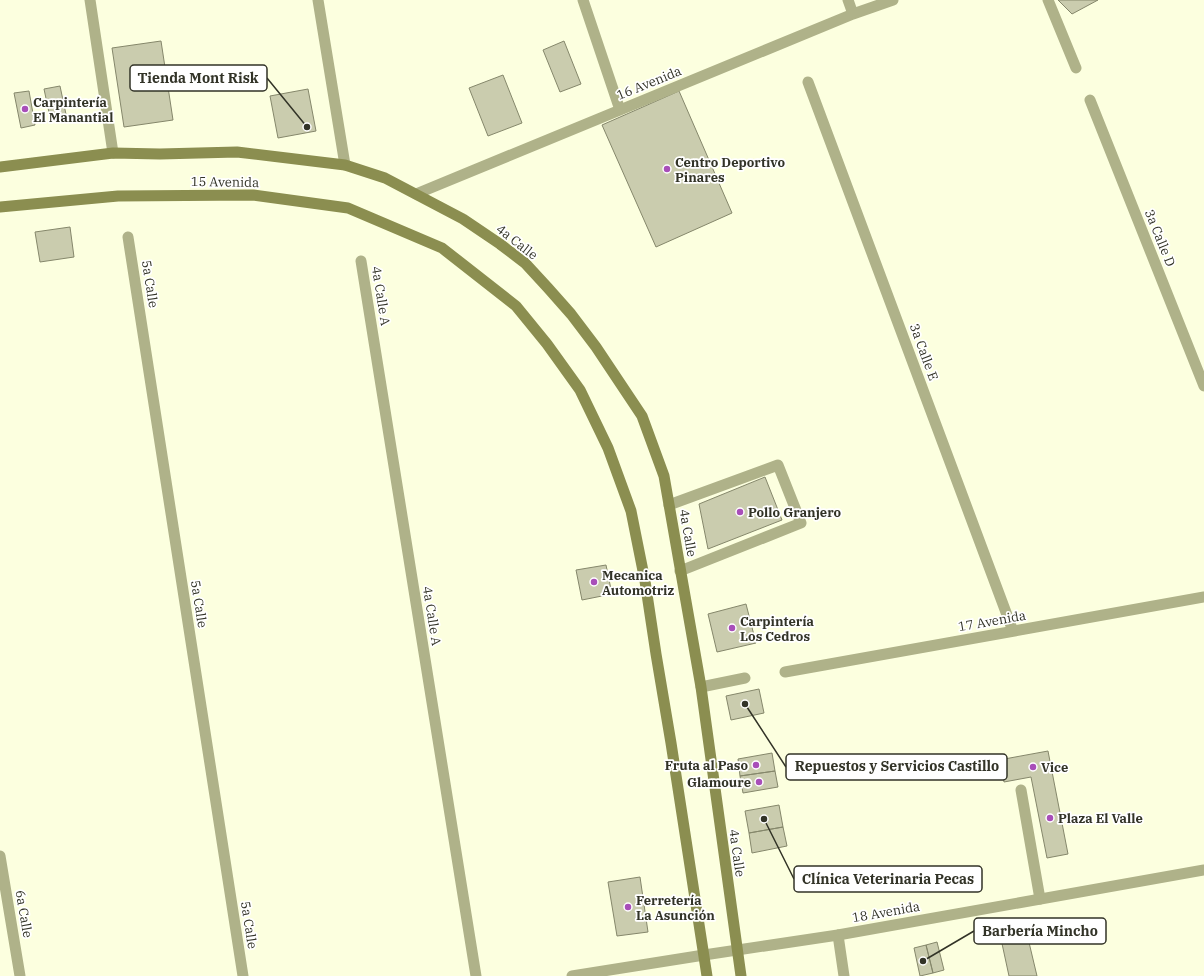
<svg xmlns="http://www.w3.org/2000/svg" width="1204" height="976" font-family="'IBM Plex Serif',serif">
<style>
.building{fill:#caccae;stroke:#85876b}
.lines{fill:none;stroke-linecap:round;stroke-linejoin:round}
.service{stroke:#afb289;stroke-width:11}
.minor{stroke:#afb289;stroke-width:11}
.tertiary{stroke:#afb289;stroke-width:11}
.secondary{stroke:#8b8e50;stroke-width:11}
.poi-dot{fill:#a84eb9;stroke:#fff;stroke-width:1.5}
.labels{text-anchor:middle;dominant-baseline:central;stroke-width:3.5;stroke-linejoin:round;paint-order:stroke}
.street-label{font-size:13px;fill:#323327;stroke:#fff}
.poi-label{font-size:13px;font-weight:bold;fill:#323327;stroke:#fff;text-anchor:start}
.leader{fill:none;stroke:#323327;stroke-width:1.5}
.callout-dot{fill:#323327;stroke:#fff;stroke-width:1.5}
.callout{fill:#fff;stroke:#323327;stroke-width:1.5}
.callout-label{font-size:14px;text-anchor:middle;font-weight:bold;fill:#323327}
</style>
<rect width="100%" height="100%" fill="#fcffdf"/>
<path class="building" d="M1058,0H1098L1072,14Z
M161,41L173,120L124,127L112,48Z
M564,41L581,84L560,92L543,50Z
M503,75L522,123L488,136L469,88Z
M60,86L67,119L51,122L44,89Z
M308,89L316,131L278,138L270,96Z
M29,91L35,125L21,128L14,93Z
M679,91L732,213L656,247L602,125Z
M70,227L74,257L40,262L35,232Z
M765,477L782,520L708,549L699,504Z
M606,565L612,594L582,600L576,570Z
M746,604L756,643L717,652L708,614Z
M759,689L764,713L731,720L726,696Z
M1048,751L1068,854L1047,858L1031,777L1004,782L999,760Z
M772,753L775,771L740,776L738,759Z
M775,771L778,787L743,793L740,776Z
M779,805L783,827L749,833L745,811Z
M783,827L787,846L752,853L749,833Z
M640,877L648,932L617,936L608,882Z
M1027,934L1037,976H1009L1001,939Z
M937,942L944,970L933,973L926,945Z
M926,945L933,973L920,976L914,948Z"/>
<g class="lines">
<path class="service" d="M669,505L778,465L801,523L680,571
M1021,790L1040,899
M838,935L844,976"/>
<path class="minor" d="M90,0L113,153
M318,0L345,165
M583,0L620,110
M848,0L853,14
M1048,0L1076,68
M808,82L1013,631
M1090,100L1204,386
M416,194L853,14L893,0
M128,237L243,976
M361,261L476,976
M785,672L1204,597
M701,687L745,678
M0,856L20,976
M572,976L704,955"/>
<path class="tertiary" d="M704,955L838,935L1204,870"/>
<path class="secondary" d="M0,167L113,153L160,154L237,152L345,165L385,178L463,219L500,244L525,263L548,288L571,314L596,347L642,416L664,476L701,687L741,976
M0,207L118,196L253,195L348,208L442,248L516,306L547,344L580,390L608,448L631,511L645,581L656,654L671,743L707,976"/>
</g>
<g class="poi-dot">
<circle cx="25" cy="109" r="4"/>
<circle cx="667" cy="169" r="4"/>
<circle cx="740" cy="512" r="4"/>
<circle cx="594" cy="582" r="4"/>
<circle cx="732" cy="628" r="4"/>
<circle cx="756" cy="765" r="4"/>
<circle cx="1033" cy="767" r="4"/>
<circle cx="759" cy="782" r="4"/>
<circle cx="1050" cy="818" r="4"/>
<circle cx="628" cy="907" r="4"/>
</g>
<g class="labels">
<g class="street-label">
<text transform="translate(649 83) rotate(-22)">16 Avenida</text>
<text transform="translate(225 182) rotate(1)">15 Avenida</text>
<text transform="translate(1160 238) rotate(68)">3a Calle D</text>
<text transform="translate(517 242) rotate(38)">4a Calle</text>
<text transform="translate(150 284) rotate(81)">5a Calle</text>
<text transform="translate(381 296) rotate(81)">4a Calle A</text>
<text transform="translate(924 352) rotate(70)">3a Calle E</text>
<text transform="translate(688 533) rotate(80)">4a Calle</text>
<text transform="translate(199 604) rotate(81)">5a Calle</text>
<text transform="translate(432 616) rotate(81)">4a Calle A</text>
<text transform="translate(992 621) rotate(-10)">17 Avenida</text>
<text transform="translate(737 853) rotate(82)">4a Calle</text>
<text transform="translate(886 912) rotate(-10)">18 Avenida</text>
<text transform="translate(24 914) rotate(80)">6a Calle</text>
<text transform="translate(249 925) rotate(81)">5a Calle</text>
</g>
<g class="poi-label">
<text x="33" y="102">Carpintería<tspan x="33" dy="15">El Manantial</tspan></text>
<text x="675" y="162">Centro Deportivo<tspan x="675" dy="15">Pinares</tspan></text>
<text x="748" y="512">Pollo Granjero</text>
<text x="602" y="575">Mecanica<tspan x="602" dy="15">Automotriz</tspan></text>
<text x="740" y="621">Carpintería<tspan x="740" dy="15">Los Cedros</tspan></text>
<text x="748" y="765" text-anchor="end">Fruta al Paso</text>
<text x="1041" y="767">Vice</text>
<text x="751" y="782" text-anchor="end">Glamoure</text>
<text x="1058" y="818">Plaza El Valle</text>
<text x="636" y="900">Ferretería<tspan x="636" dy="15">La Asunción</tspan></text>
</g>
</g>
<path class="leader" d="M307 127L267 78M745 704L786 767M764 819L794 879M923 961L974 931"/>
<g class="callout-dot">
<circle cx="307" cy="127" r="4"/>
<circle cx="745" cy="704" r="4"/>
<circle cx="764" cy="819" r="4"/>
<circle cx="923" cy="961" r="4"/>
</g>
<g class="callout">
<rect x="130" y="65" width="137" height="26" rx="4"/>
<rect x="786" y="754" width="221" height="26" rx="4"/>
<rect x="794" y="866" width="188" height="26" rx="4"/>
<rect x="974" y="918" width="132" height="26" rx="4"/>
</g>
<g class="callout-label">
<text x="198" y="83">Tienda Mont Risk</text>
<text x="897" y="771">Repuestos y Servicios Castillo</text>
<text x="888" y="884">Clínica Veterinaria Pecas</text>
<text x="1040" y="936">Barbería Mincho</text>
</g>
</svg>
